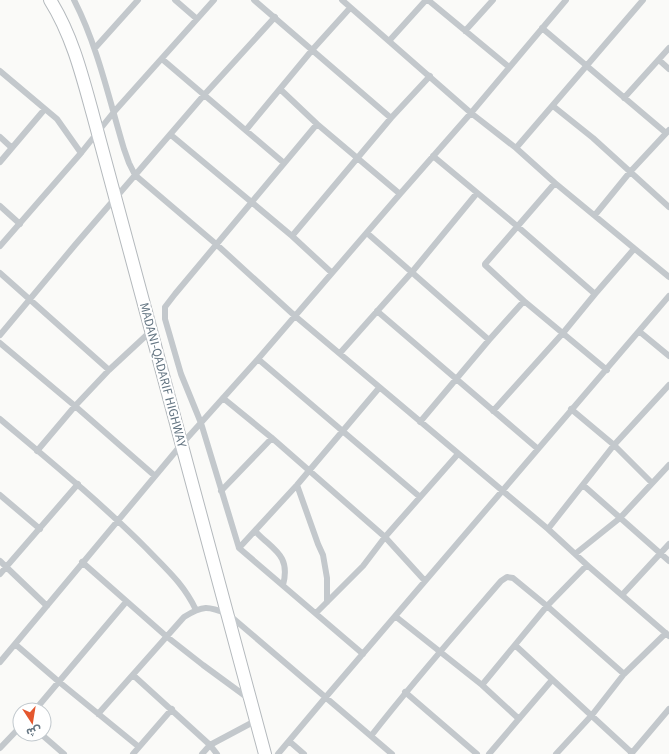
<svg xmlns="http://www.w3.org/2000/svg" width="669" height="754" font-family="'Source Sans 3','Noto Sans Arabic',sans-serif">
<style>
.lines{fill:none;stroke-linecap:round;stroke-linejoin:round}
.highway-casing{stroke:#b4b9bd;stroke-width:14}
.street{stroke:#c3c8cc;stroke-width:6}
.highway{stroke:#fff;stroke-width:12}
.labels{text-anchor:middle;dominant-baseline:central;stroke-width:4;stroke-linejoin:round;paint-order:stroke}
.street-label{font-size:13px;fill:#657683;stroke:#fff}
</style>
<rect width="100%" height="100%" fill="#fafaf8"/>
<g class="lines">
<g class="highway-casing">
<path id="highway" d="M50,0C72,35 82,75 93,115L265,754"/>
</g>
<path class="street" d="M74,0C98,47 109,99 124,149L129,163L135,175L216,244L295,316L548,529L587,565L669,636
M175,0L197,19
M254,0L391,118
M342,0L471,113L516,148L555,183L669,277
M428,0L509,67
M542,28L666,133
M465,31L493,0
M389,41L426,0
M95,48L138,0
M162,59L284,163
M659,60L669,69
M0,71L57,119L81,153
M280,89L317,124L400,194
M624,98L669,48
M553,106L593,138L669,207
M317,124L175,294L165,307V319L181,374L201,423L239,548L363,654
M246,130L313,49L350,8
M171,135L292,236L332,273
M0,137L12,148
M516,148L643,0
M433,156L517,226L595,294
M0,162L44,110
M555,183L485,264V265L524,301L607,370
M0,206L20,224
M595,215L630,172L669,130
M367,233L489,340
M292,236L391,118L430,76
M0,246L81,153L113,113L214,0
M0,273L109,370
M377,311L538,449
M640,332L669,356
M0,335L75,245L204,95L275,17
M0,343L75,406L155,476
M340,353L412,272L477,193
M258,359L420,497
M223,398L272,438L385,537L425,581
M571,409L614,445L652,483
M493,411L563,333L595,294L634,249
M0,419C50,461 100,502 146,548C166,569 183,583 196,610
M420,422L489,340L524,301
M37,451L75,406L109,370L151,331
M297,485L318,544L323,555L327,578V602
M583,485L669,561
M221,491L272,438
M0,495L40,529
M548,529L614,445L669,385
M256,532C273,550 291,555 283,585
M239,548L297,485L379,388
M575,554L620,518L669,465
M0,561L47,606
M82,562L166,636L203,665L248,698
M0,574L78,484
M622,595L669,544
M316,613L363,566L385,537L458,454
M395,616L482,685L519,719
M15,644L58,681L139,747
M516,646L632,753
M0,662L181,445L258,359L400,194L471,113L566,0
M133,675L210,745L217,754
M482,685L547,606L587,565
M405,692L477,754
M35,710L126,602
M98,714L184,617C203,605 208,606 228,614L392,754
M41,734L64,754
M371,736C413,682 457,632 501,581L507,577L513,578L547,606L624,674
M289,741L304,754
M0,748L20,727
M133,754L172,709
M202,754L210,745L257,720
M278,754L325,698L669,296
M489,754L552,680
M556,754L592,715L624,674L666,633
M631,754L669,709"/>
<use href="#highway" class="highway"/>
</g>
<g class="labels">
<g class="street-label">
<text transform="translate(163 375) rotate(75)">MADANI-QADARIF HIGHWAY</text>
</g>
</g>
<g transform="translate(32 722) rotate(168)"><circle r="19" fill="#ffffff" stroke="#c1c8cd"/>
<path d="M0-3L7 15L0 10L-7 15Z" fill="#e4572e"/>
<text y="-6" font-size="11" font-weight="bold" text-anchor="middle" fill="#657683">ش</text>
</g>
</svg>
